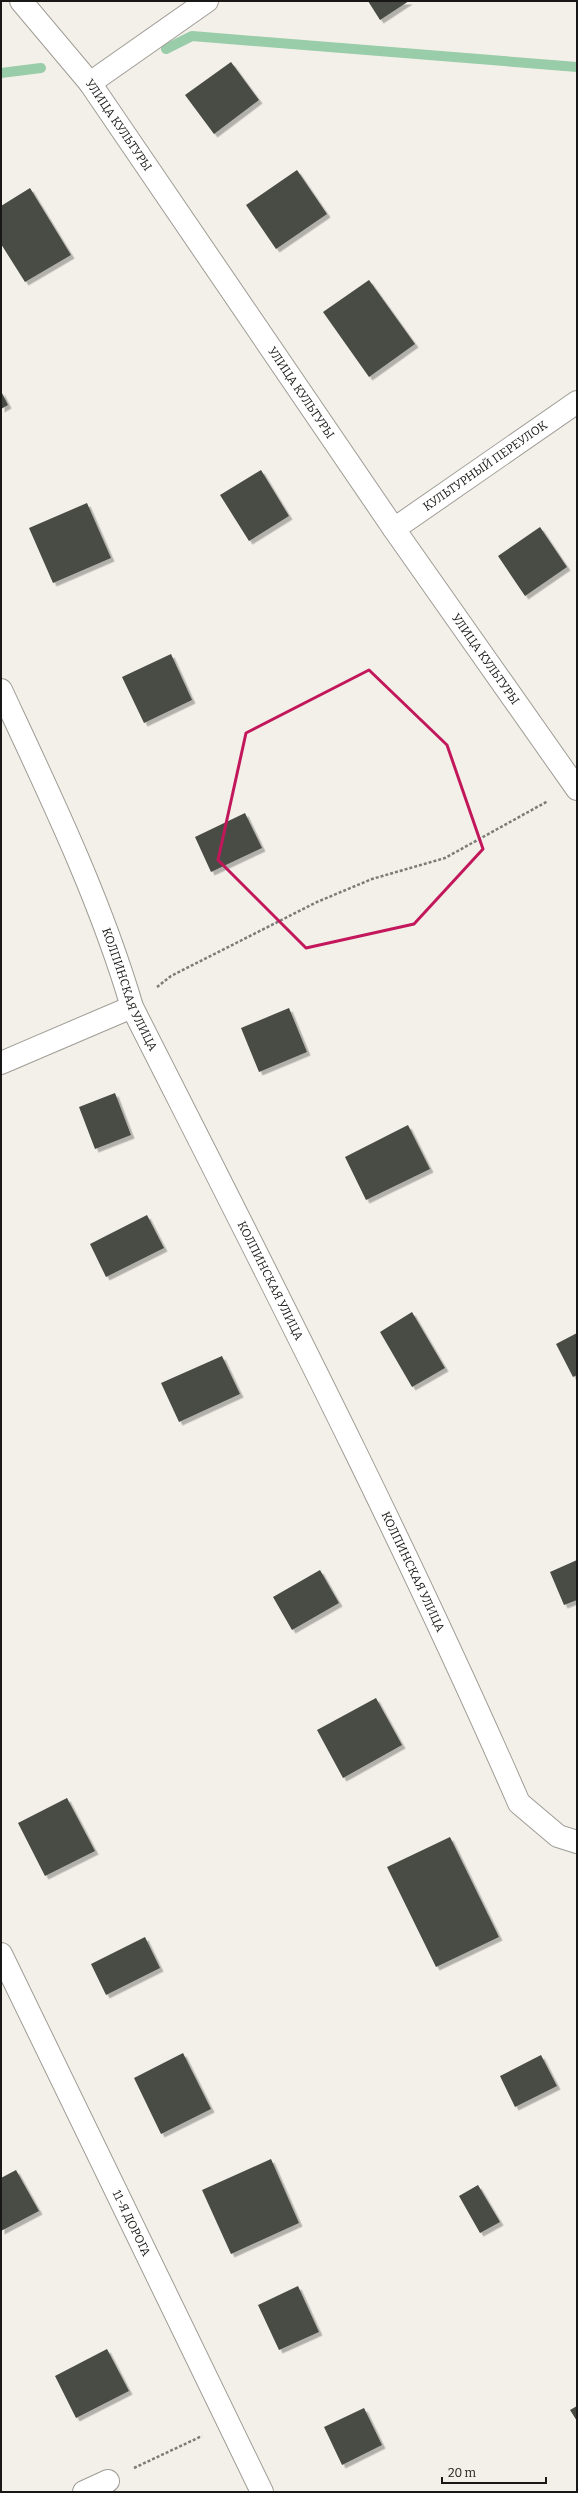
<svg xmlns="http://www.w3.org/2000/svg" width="578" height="2493" font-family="Bitter,serif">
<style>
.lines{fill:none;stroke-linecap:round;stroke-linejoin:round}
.stream{stroke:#99cca8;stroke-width:10}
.building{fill:#494b45;filter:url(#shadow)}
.minor-casing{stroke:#9f9c95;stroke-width:24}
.path{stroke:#7d7b77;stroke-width:2.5;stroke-dasharray:3 2;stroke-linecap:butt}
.minor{stroke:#fff;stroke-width:22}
.marked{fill:none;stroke:#c2185b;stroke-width:3;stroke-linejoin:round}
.labels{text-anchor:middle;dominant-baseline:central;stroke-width:4;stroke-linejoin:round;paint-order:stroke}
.street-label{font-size:12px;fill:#191816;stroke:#f3f0e9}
</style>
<defs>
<filter id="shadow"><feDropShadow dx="3.5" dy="3.5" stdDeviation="0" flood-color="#0004"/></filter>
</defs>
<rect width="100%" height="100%" fill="#f3f0e9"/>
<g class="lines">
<path class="stream" d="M166,49L192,36L577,67
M1,73L41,68"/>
</g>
<path class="building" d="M368,1H409L380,20Z
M231,62L259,100L214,134L185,95Z
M297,170L327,214L276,249L246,205Z
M30,188L71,255L25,282L1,244V206Z
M369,280L415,344L369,377L323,312Z
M1,391L8,405L1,409Z
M261,470L289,516L249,541L220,495Z
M87,503L111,558L53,583L29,528Z
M540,527L567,567L525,596L498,556Z
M171,654L192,700L144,723L122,677Z
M245,813L262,848L211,872L195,837Z
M289,1008L307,1052L259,1072L241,1028Z
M115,1093L131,1135L95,1149L79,1107Z
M408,1125L430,1169L366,1200L345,1157Z
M147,1215L164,1248L106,1277L90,1244Z
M412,1312L445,1368L412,1387L380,1332Z
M577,1333V1375L573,1377L556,1344Z
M222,1356L240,1394L179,1422L161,1383Z
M577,1560V1600L564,1605L550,1572Z
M320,1570L339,1603L292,1630L273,1597Z
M376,1698L402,1745L343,1778L317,1730Z
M67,1798L95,1851L45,1876L18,1823Z
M450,1837L499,1937L436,1967L387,1867Z
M145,1937L160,1968L106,1995L91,1964Z
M183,2053L211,2109L161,2134L134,2078Z
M541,2055L557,2086L515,2107L500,2076Z
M271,2159L299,2223L231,2254L202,2190Z
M16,2170L39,2211L1,2231V2178Z
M478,2185L500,2222L480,2233L459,2196Z
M298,2286L319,2332L279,2350L258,2305Z
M107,2349L129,2391L76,2418L55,2376Z
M577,2406V2421L570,2410Z
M364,2408L382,2445L342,2465L324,2427Z"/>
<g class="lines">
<g class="minor-casing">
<g id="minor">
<path id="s1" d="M21,1L90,83L394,529L577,789"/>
<path d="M90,83L207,1"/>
<path id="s2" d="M394,529L577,402"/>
<path id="s3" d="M1,690C49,793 100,898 132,1007C265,1270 401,1533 519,1803L558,1836L577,1842"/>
<path d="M1,1063L132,1007"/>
<path id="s4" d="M1,1954L262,2492"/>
<path d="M84,2492L108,2481"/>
</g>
</g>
<path class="path" d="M157,987L171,976L317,902L372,879L445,858L548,801
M134,2468L202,2436"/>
<use href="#minor" class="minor"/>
</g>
<path class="marked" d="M369,670L447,745L483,849L414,924L306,948L218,860L246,733Z"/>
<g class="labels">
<g class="street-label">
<text stroke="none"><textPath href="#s1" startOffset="158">УЛИЦА КУЛЬТУРЫ</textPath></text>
<text stroke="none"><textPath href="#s1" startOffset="482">УЛИЦА КУЛЬТУРЫ</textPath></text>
<text stroke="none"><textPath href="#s2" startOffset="111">КУЛЬТУРНЫЙ ПЕРЕУЛОК</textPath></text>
<text stroke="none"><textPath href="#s1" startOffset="806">УЛИЦА КУЛЬТУРЫ</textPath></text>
<text stroke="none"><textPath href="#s3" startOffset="326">КОЛПИНСКАЯ УЛИЦА</textPath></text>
<text stroke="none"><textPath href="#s3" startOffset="650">КОЛПИНСКАЯ УЛИЦА</textPath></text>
<text stroke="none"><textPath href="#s3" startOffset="974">КОЛПИНСКАЯ УЛИЦА</textPath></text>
<text stroke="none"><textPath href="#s4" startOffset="299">11-Я ДОРОГА</textPath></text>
</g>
</g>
<rect width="578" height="2493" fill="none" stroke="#191816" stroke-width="4"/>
<path d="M442 2477v6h104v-6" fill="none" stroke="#191816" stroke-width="2"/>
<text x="448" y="2477" font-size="12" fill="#191816" stroke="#f3f0e9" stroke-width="3" paint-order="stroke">20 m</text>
</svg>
